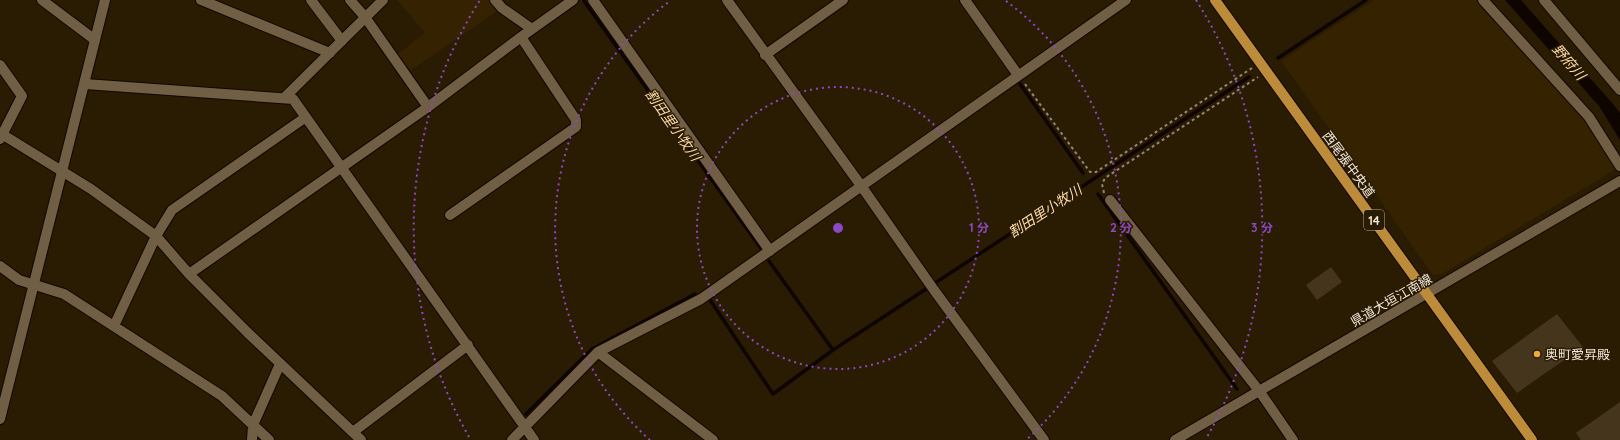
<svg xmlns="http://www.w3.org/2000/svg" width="1620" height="440" font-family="Quicksand,'Noto Sans JP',sans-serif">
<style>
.built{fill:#352201}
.water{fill:#0f0500}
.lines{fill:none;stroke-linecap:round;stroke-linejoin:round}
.stream{stroke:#0f0500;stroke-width:3.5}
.building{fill:#46351d}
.minor-casing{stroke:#120600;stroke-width:12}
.tertiary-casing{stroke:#120600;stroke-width:12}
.secondary-casing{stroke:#120600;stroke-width:12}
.primary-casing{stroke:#120600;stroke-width:12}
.path{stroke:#938774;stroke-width:2;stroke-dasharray:3 3;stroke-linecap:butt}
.minor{stroke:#705e45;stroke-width:10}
.tertiary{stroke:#705e45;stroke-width:10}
.secondary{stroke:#705e45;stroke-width:10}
.primary{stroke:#bd8c3a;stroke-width:10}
.ring{fill:none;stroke:#8d48c3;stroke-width:2;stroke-dasharray:2 4}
.poi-dot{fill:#ebaa39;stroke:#2a1b03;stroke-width:1.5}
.labels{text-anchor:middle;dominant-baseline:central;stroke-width:3;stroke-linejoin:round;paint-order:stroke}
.shield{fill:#2a1b03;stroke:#b5a998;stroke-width:1}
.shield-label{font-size:12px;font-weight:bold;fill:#f0e6d8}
.street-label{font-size:13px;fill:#f0e6d8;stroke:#2a1b03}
.poi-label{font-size:13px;fill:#f0e6d8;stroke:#2a1b03;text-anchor:start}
.water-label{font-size:14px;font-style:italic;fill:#fcdaaa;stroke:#2a1b03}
.centre{fill:#8d48c3;stroke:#2a1b03;stroke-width:2}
.ring-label{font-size:12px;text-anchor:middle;font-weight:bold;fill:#8d48c3;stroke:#2a1b03;stroke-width:3;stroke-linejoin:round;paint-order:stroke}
</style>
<rect width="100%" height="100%" fill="#2a1b03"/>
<path class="built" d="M397,0H493L502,8L411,70L394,57L425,33Z
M1374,0H1476L1586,119L1616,169L1442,274L1433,275L1281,61Z"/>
<path class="water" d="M1505,0H1521L1613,104L1620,113V140L1599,106Z"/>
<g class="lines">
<path class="stream" d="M584,1L762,250
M1278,58L1366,0
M1020,84L1083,173
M1098,194L1237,389
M769,261L833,350L1249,77
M710,300L773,394L833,350
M526,414L592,349L695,294"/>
</g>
<path class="building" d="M1331,267L1342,282L1317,300L1306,285Z
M1557,314L1583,347L1517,393L1492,361Z
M1620,402V440H1581L1576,433Z"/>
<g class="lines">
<g class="minor-casing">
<path id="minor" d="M42,0L95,40
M201,0L330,53
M311,0L342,41
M350,0L365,17L428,107
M495,0L502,8L532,29
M593,0L770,251
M727,0L862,187L934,290L1044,440
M965,0L1018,75
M1483,0L1589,117L1620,166
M1544,0L1620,90
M765,55L843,0
M0,65L22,96L0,139
M85,84L293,99L534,440
M284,98L383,0
M0,133L91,189L156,236L189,274L247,332L361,440
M1110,200L1260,392L1293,440
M450,215L576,127V120L521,37
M0,266L19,280L64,294L222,396L269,440
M189,274L428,107L521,37L573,0
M114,326L156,236L172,210L306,117
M598,352L713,440
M353,432L468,345
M252,440L253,425L280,364
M512,440L598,352L701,299L1126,0"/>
</g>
<g class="tertiary-casing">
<path id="tertiary" d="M0,419L105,0"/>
</g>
<g class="secondary-casing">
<path id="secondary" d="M1175,440L1620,181"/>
</g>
<g class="primary-casing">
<path id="primary" d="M1215,0L1532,440"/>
</g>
<path class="path" d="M1025,84L1090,172H1096L1252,68
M1104,193L1102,184L1105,178L1258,77"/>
<use href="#minor" class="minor"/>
<use href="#tertiary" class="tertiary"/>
<use href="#secondary" class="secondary"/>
<use href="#primary" class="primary"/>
</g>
<g class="ring">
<circle cx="838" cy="228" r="141"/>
<path d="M650 440A283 283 0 0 1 670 1M1006 1A283 283 0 0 1 1026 440"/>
<path d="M469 437A424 424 0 0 1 480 0M1196 0A424 424 0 0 1 1207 437"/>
</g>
<circle class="poi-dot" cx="1537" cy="354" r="4"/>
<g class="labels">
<rect class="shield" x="1364" y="210" width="20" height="20" rx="3"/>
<g class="shield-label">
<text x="1374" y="220">14</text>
</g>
<g class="street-label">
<text transform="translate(1349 164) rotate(54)">西尾張中央道</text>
<text transform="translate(1391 300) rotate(-30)">県道大垣江南線</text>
</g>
<g class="poi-label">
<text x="1545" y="354">奥町愛昇殿</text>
</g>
<g class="water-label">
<text transform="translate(1569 62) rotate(49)">野府川</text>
<text transform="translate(673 125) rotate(55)">割田里小牧川</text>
<text transform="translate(1045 211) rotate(-33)">割田里小牧川</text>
</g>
</g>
<circle cx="838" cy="228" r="6" class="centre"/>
<g class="ring-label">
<text x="979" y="232">1 分</text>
<text x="1121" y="232">2 分</text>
<text x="1262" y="232">3 分</text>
</g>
</svg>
